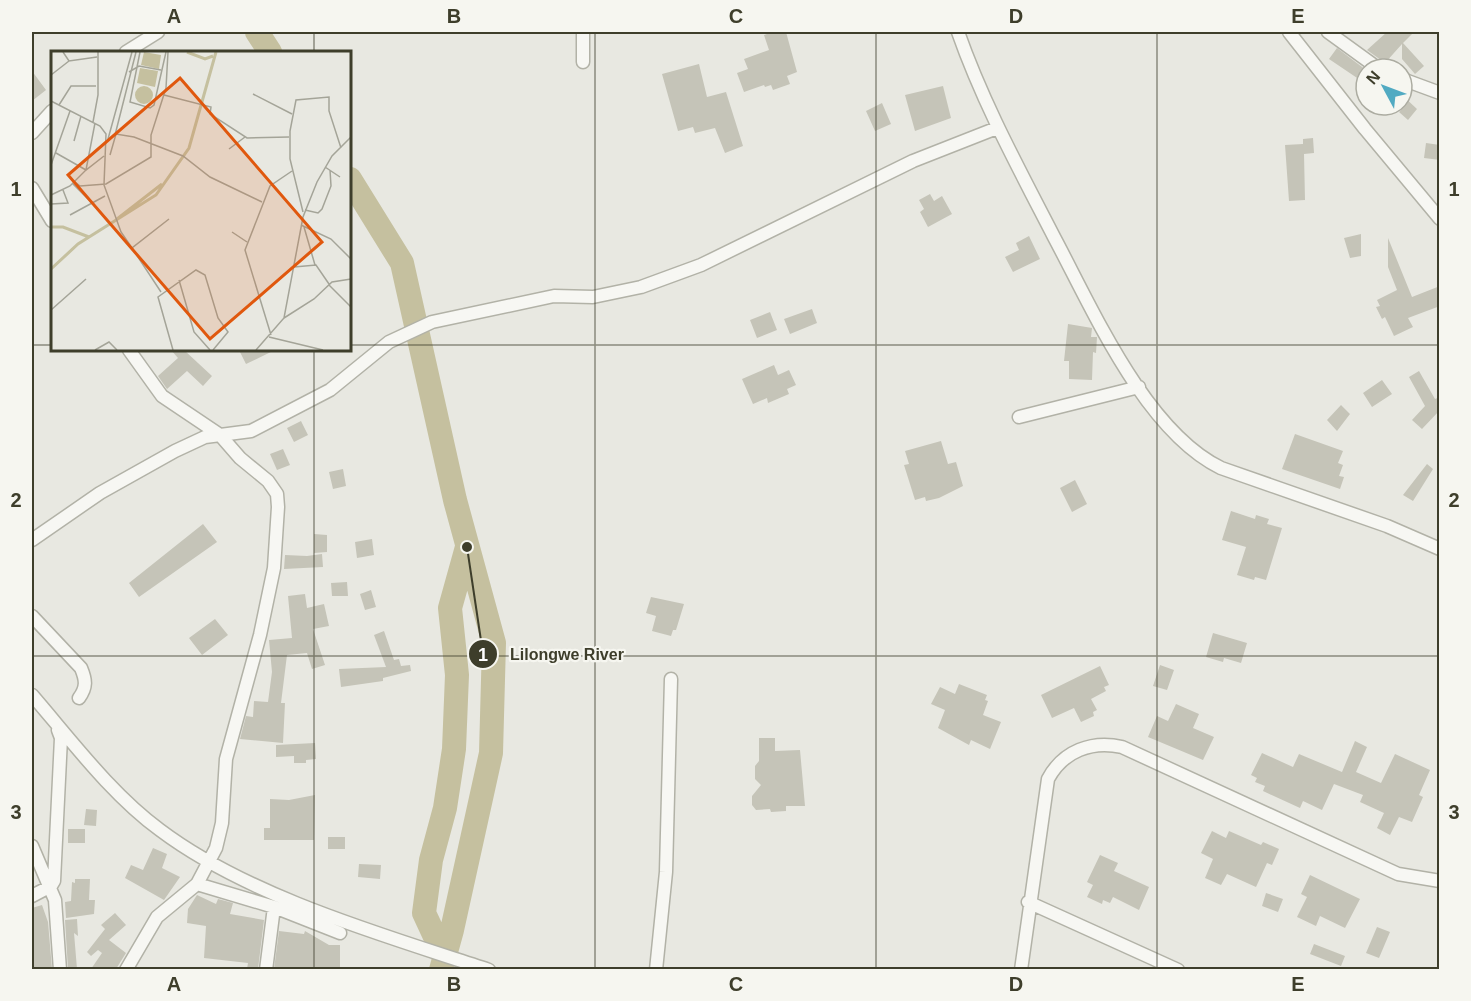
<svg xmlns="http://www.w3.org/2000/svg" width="1471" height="1001" font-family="Arial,sans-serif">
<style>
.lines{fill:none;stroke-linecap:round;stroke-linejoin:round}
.river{stroke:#c5c09f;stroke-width:24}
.building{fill:#c5c4b8}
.street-casing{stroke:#b2b2a7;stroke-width:15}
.street{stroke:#f7f7f3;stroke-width:12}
.grid{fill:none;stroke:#3e3e2b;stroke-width:1.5;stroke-opacity:0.55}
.inset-river{fill:none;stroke:#c5c09f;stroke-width:3}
.inset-road{fill:none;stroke:#a4a498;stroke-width:1.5}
.view{fill:#e0580e;fill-opacity:0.15;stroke:#e0580e;stroke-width:3}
.inset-edge{fill:none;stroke:#3e3e2b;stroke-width:3}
.leader{fill:none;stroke:#3e3e2b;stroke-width:2}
.callout-dot{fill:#3e3e2b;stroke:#f6f6f0;stroke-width:2}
.mark-label{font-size:18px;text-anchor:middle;font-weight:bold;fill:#fff}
.callout-label{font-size:16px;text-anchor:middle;font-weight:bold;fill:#3e3e2b;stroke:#f6f6f0;stroke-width:4.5;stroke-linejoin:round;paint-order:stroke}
.neatline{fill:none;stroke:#3e3e2b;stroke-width:2}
.grid-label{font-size:20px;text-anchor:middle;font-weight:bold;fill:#3e3e2b}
</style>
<rect width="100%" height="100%" fill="#e8e8e1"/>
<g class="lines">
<path class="river" d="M257,32L270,52
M350,179L402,263L455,500L494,643L491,753L452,930L441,970
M443,954L424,913L431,860L445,808L454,749L457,675L450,608L467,547"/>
</g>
<path class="building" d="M773,32H786L797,72L787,76L790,84L773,90L771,85L765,87L764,85L744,92L737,73L748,69L744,59L769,50L764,35Z
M1387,32H1414L1403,43L1424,66L1415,74L1402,59V44L1385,63L1367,50Z
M1337,48L1366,70V84L1329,59Z
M699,64L707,97L726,92L743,146L725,153L715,128L695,133L693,127L678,131L662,74Z
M32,71L46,90L32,101Z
M943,86L951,118L915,131L905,95Z
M1402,95L1417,109L1408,120L1399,112L1402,109Z
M882,103L891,124L875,131L866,111Z
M1313,138L1314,153L1304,154L1305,200L1289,201L1285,145L1303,144V139Z
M1426,143L1440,145V160L1424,158Z
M930,194L934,201L942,196L952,214L928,227L920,212L924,209L919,200Z
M1361,234V256L1350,258L1344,238Z
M1029,236L1040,259L1013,272L1005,257L1019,250L1016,243Z
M1388,238L1412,297L1440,286V306L1408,318L1413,327L1394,336L1385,317L1382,319L1376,307L1380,306L1377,300L1397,290L1388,267Z
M812,309L817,323L790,334L784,319Z
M770,312L777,330L757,338L750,320Z
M1068,324L1092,328L1091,337H1097L1096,353L1093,352L1092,380L1069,379V361H1064Z
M171,350H184L212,376L203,386L187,371L167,389L158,376L178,358Z
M239,350H275L246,364Z
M774,365L778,375L789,370L796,385L787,389L789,394L768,403L767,398L753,404L742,379Z
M1419,371L1435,399L1440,397V410L1422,429L1412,420L1425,406L1409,377Z
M1382,380L1392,394L1372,407L1363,393Z
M1341,405L1350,414L1337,431L1327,420Z
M301,421L308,435L294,442L287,428Z
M1295,434L1343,451L1338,463L1343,465L1339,476L1344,477L1340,489L1282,469Z
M941,441L948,464L956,462L963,486L939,498L926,501L925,497L915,500L904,465L909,464L905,451Z
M283,449L290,465L277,470L270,454Z
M1427,464L1433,469L1413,501L1403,495Z
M343,469L346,486L333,489L329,472Z
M1075,480L1087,504L1072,512L1060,488Z
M1231,511L1255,519L1256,515L1269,519L1267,524L1282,528L1266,580L1255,577L1254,580L1237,575L1246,547L1222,540Z
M203,524L217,542L139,597L129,583Z
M314,534L327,535V552L314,553Z
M372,539L374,555L357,558L355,542Z
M322,554L323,567L284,569L285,555L307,556Z
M347,582L348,596H332L331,583Z
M371,590L376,607L365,610L360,594Z
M305,594L307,608L324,604L329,626L313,629L325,665L312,669L307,653L287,655L281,703H285L283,743L240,739L246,716L253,717L254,701L268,702L272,672L269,640L292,638L288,596Z
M651,597L684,604L676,630H673L671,636L652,631L656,616L646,613Z
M215,619L228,635L202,655L189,638Z
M384,631L394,660L399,659L401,666L410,665L411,671L383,678V681L341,687L339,669L386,667L374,635Z
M1213,633L1247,643L1241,663L1224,658L1223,662L1206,657Z
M1160,665L1174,670L1167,690L1153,686Z
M1100,666L1109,685L1104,687L1106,691L1091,699L1097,710L1093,712L1094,716L1081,722L1074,708L1052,718L1041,695Z
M959,684L987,695L985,700L988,701L983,715L1001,722L990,749L971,740L969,745L938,728L945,710L931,704L940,687L955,694Z
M1176,704L1199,714L1193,728L1214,737L1203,760L1148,737L1157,716L1168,721Z
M759,738H775V751L800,750L805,806H786V811L771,812L770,809L756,810L752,805V796L761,785L755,779V766L759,761Z
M1355,741L1367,747L1356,772L1381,783L1395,754L1430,770L1419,795L1423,797L1412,822L1399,817L1390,835L1377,828L1384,813L1360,802L1363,795L1334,784L1322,810L1303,801L1300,808L1263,791L1265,786L1255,782L1257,778L1251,775L1262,753L1293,767L1299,754L1342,772Z
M315,743L316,759L306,760V763H294V756L276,757V745Z
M315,795L314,840H264V828H270V799L289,800Z
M86,809L97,810L96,826L84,825Z
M68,829H85V843H68Z
M1212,831L1226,838L1229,831L1261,845L1263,842L1279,849L1272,865L1267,863L1256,887L1227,874L1221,885L1205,878L1213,859L1201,853Z
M328,837H345V849H328Z
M153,848L167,854L162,868L180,877L164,900L125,878L131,865L143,870Z
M1100,855L1118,863L1114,871L1149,887L1139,910L1113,897L1110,903L1103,900L1102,904L1087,897L1093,885L1087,882Z
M359,864L381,865L380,879L358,877Z
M1310,875L1360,899L1345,928L1320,916L1316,926L1297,917L1307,897L1301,894Z
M75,879H90L89,900H95L94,914L66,918L65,902L71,901L72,882L75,883Z
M1266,893L1283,899L1278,912L1262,906Z
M197,895L216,904L218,899L233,903L230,914L264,920L258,969H247L248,963L204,958L206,926L187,923L188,909Z
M42,905L48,922L52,969H32V908Z
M115,913L126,925L109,940L126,953L116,969H91L102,953L98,950L91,956L87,952L105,929L101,925Z
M77,919L78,936L74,933L77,969H68L65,920Z
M1377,927L1390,932L1379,958L1366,953Z
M279,931L304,934L305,931L329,945H340V969H274Z
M1314,944L1345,956L1341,966L1310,954Z"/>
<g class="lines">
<g class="street-casing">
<path id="street" d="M583,32V62
M958,32C983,103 1019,169 1054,237C1093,310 1145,431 1221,468L1387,526L1440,549
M1289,32L1365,129L1440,219
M1328,32L1379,69
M126,52L158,32
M1402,79L1440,93
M32,133L52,111
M32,188L52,221
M1019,417L1139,387
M32,540L100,493L175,451L205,437L251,431L330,390L389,342L432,322L554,296L593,297L641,287L701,265L913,161L997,128
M32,616L81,668C86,680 87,687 79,698
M32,695C71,740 111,794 160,830C249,897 383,935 489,970
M32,846L55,900L60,970
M197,884L274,907L340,933
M32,896L51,886L54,881L61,738L58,730
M1028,902L1178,970
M126,970L157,917L197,884L216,848L222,823L226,759L260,635L274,568L278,507L277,494L268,481L240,458L220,435L162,396L129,350
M266,970L274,907
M656,970L666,872L671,679
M1021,970L1048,779C1063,751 1092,740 1122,747L1398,874L1440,881"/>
</g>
<use href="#street" class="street"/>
</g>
<path class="grid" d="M314,32V52M595,32V970M876,32V970M1157,32V970M32,345H52M350,345H1440M314,350V970M32,656H1440"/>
<g transform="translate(51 51)">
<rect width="300" height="300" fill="#e8e8e1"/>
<path d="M93,1L110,4L108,18L90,14ZM89,17L107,20L104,36L86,32ZM84 44a9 9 0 1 1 18 0a9 9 0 1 1-18 0Z" fill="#c5c09f"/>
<path class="inset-river" d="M136,1L154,8L162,5M66,168L111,133M0,176H12L38,186M0,218L27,193L105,144L138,97L165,1"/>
<path class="inset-road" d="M12,1L18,10L46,6M89,1L79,51L99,57L103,54L115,1M78,21L88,15L110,19M0,24L18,10M202,43L241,63M113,44L160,56L159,63L196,87L238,86M0,50L49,75L55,83L53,134L70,181L81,197M8,54L20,35H45M42,71L47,44V1M64,84L85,1M57,88L81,1M23,90L30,65M178,98L194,86M5,102L35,119L53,105M59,104L65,83L83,86L132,105L159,126L211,151M0,114L19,60M274,116L289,126M24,131L29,135L55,133L100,106V84L115,37L117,1M22,133L42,153M0,144L19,135L35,119L44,72M0,153L17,152L12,139M254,159L267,162L271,158L280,135L279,119M252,161L239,108V80L245,49L278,46V60L290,97M19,164L54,145M250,174L280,188L300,208M253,176L264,214M181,181L196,191M243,216L265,214L278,233M128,229L143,281L159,299M278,234L300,256M110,241L81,197L118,168M0,259L35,228M233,267L263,248L281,231L300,228M220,284L194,199L219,135L241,120M218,286L272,299M44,299L58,291L66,299M122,299L107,246L145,219L154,224L167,267L177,281L162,299M205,299L233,267L252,166L266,131L281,105L300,86"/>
<path class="view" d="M129,27L271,191L159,288L17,124Z"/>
<rect width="300" height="300" class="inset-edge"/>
</g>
<path class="leader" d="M467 547L483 654"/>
<g class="callout-dot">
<circle cx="467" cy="547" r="6"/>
<circle cx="483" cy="654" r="15"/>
</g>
<g class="mark-label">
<text x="483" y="661">1</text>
</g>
<g class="callout-label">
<text x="567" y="660">Lilongwe River</text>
</g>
<rect width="1471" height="1001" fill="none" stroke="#f6f6f0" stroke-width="66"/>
<g transform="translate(1384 87) rotate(311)"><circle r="28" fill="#f6f6f0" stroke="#acaca1" stroke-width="1.5"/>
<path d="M0-4.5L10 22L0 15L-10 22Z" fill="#51aac2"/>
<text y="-9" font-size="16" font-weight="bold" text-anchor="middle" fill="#3e3e2b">N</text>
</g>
<rect x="33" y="33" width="1405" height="935" class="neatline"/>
<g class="grid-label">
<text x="174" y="23">A</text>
<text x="454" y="23">B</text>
<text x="736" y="23">C</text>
<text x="1016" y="23">D</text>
<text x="1298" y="23">E</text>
<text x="16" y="196">1</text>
<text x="1454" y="196">1</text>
<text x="16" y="507">2</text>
<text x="1454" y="507">2</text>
<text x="16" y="819">3</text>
<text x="1454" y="819">3</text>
<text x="174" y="991">A</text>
<text x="454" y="991">B</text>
<text x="736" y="991">C</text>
<text x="1016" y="991">D</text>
<text x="1298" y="991">E</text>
</g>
</svg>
